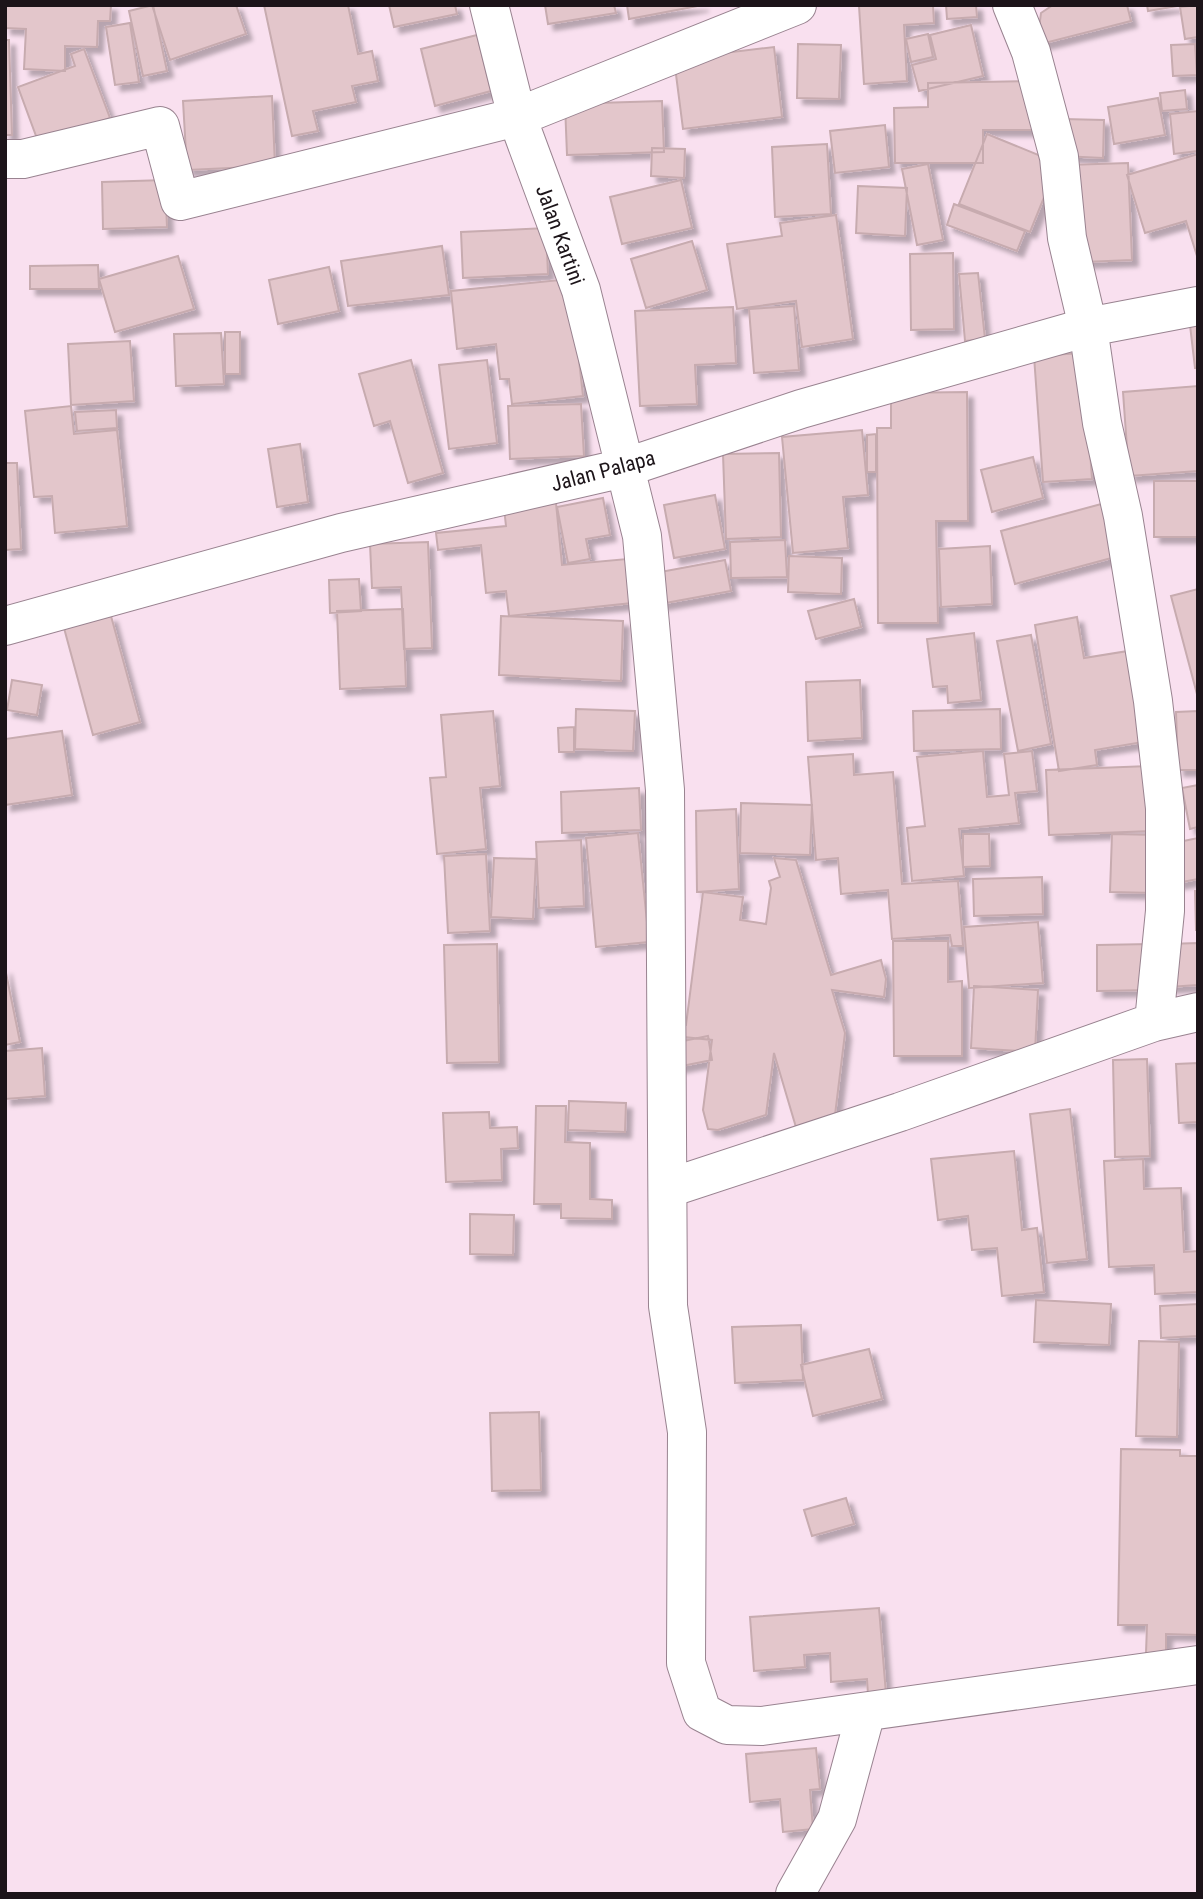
<svg xmlns="http://www.w3.org/2000/svg" width="1203" height="1899" font-family="'Roboto Condensed',sans-serif">
<style>
.building{fill:#e3c6cb;stroke:#c7abaf;stroke-width:2;filter:url(#shadow)}
.lines{fill:none;stroke-linecap:round;stroke-linejoin:round}
.minor-casing{stroke:#998390;stroke-width:40}
.minor{stroke:#fff;stroke-width:38}
.labels{text-anchor:middle;dominant-baseline:central;stroke-width:5;stroke-linejoin:round;paint-order:stroke}
.street-label{font-size:21px;fill:#1c1419;stroke:#fff}
</style>
<defs>
<filter id="shadow"><feDropShadow dx="6" dy="6" stdDeviation="2" flood-color="#0004"/></filter>
</defs>
<rect width="100%" height="100%" fill="#f9e0ef"/>
<path class="building" d="M5,5H111L110,21H98L97,47L65,46V71L24,69L26,29L5,28Z
M152,5H236L246,34L170,60Z
M153,5L167,71L143,76L129,11Z
M264,5H348L358,54L372,51L378,81L352,86L356,102L313,111L318,131L292,136Z
M389,5H455L457,14L394,27Z
M545,5H614L616,13L548,24Z
M627,5H703L629,19Z
M883,5H933L934,23L904,25L907,81L864,84L859,6Z
M946,5H976L977,17L947,19Z
M1053,5H1127L1131,21L1037,45L1041,13Z
M1147,5H1183L1148,11Z
M1198,5V37L1185,39L1180,7Z
M130,23L139,82L115,85L106,27Z
M971,25L983,76L919,91L912,65L936,59L930,35Z
M928,34L933,57L911,62L906,39Z
M477,35L491,91L435,106L421,49Z
M5,40H9L12,135H5Z
M798,44L841,45L839,99L797,98Z
M1195,44L1197,75L1173,76L1171,45Z
M774,47L782,117L683,129L674,59Z
M84,49L110,118L39,144L18,87L75,66L71,54Z
M1035,81V130H983V163H895L894,108L928,107V83Z
M1185,90L1187,109L1162,111L1160,93Z
M272,96L275,166L187,170L183,101Z
M1158,98L1165,135L1114,144L1108,107Z
M662,101L664,152L567,155L565,104Z
M1198,111V151L1174,154L1170,114Z
M1063,119L1104,120L1103,158L1062,156Z
M885,125L889,167L835,173L830,131Z
M987,134L1058,163L1030,232L959,204Z
M827,144L831,214L775,217L772,147Z
M652,148L685,149L684,178L651,176Z
M1198,154V256H1197L1186,221L1145,233L1127,175Z
M1128,163L1132,260L1084,262L1067,165Z
M928,164L943,240L917,245L902,169Z
M165,180L167,227L103,229L102,182Z
M681,180L692,228L622,244L610,197Z
M858,186L907,188L905,236L856,233Z
M954,204L1025,231L1017,251L947,225Z
M836,215L853,339L802,347L796,301L737,309L727,244L782,236L780,223Z
M546,228L548,274L463,278L461,232Z
M692,241L707,290L646,308L631,259Z
M442,246L449,295L348,306L341,261Z
M953,253L954,329L911,330L910,254Z
M178,256L194,309L115,332L99,279Z
M98,265L99,289H30V266Z
M329,267L339,311L278,324L269,280Z
M978,273L985,339L965,341L959,274Z
M570,279L583,396L512,404L509,379H500L496,344L457,349L451,291Z
M794,306L799,370L754,373L749,309Z
M733,307L736,363L695,365L697,404L640,406L635,311Z
M1198,324V368H1195L1190,325Z
M225,332H240V374H225Z
M221,333L224,384L176,386L174,334Z
M130,341L134,401L71,405L68,344Z
M1083,353L1092,479L1043,482L1034,356Z
M411,360L443,473L408,483L390,421L374,426L359,374Z
M487,360L497,443L449,449L439,365Z
M1198,386V471L1129,476L1123,392Z
M967,392L968,521H936L938,623H878L877,428H891V393Z
M581,404L584,456L510,459L508,406Z
M71,406L74,434L117,430L127,526L55,533L52,496L34,497L25,411Z
M116,410L117,428L77,431L75,412Z
M862,430L868,495L843,497L848,548L793,553L782,437Z
M876,434V472H867V435Z
M300,444L308,502L277,507L268,449Z
M779,453L781,537L726,539L723,454Z
M1033,457L1043,498L992,512L981,470Z
M5,463H17L21,549L5,550Z
M1154,481H1198V537H1154Z
M715,495L725,549L674,558L664,505Z
M603,498L610,535L586,539L590,559L568,563L557,507Z
M556,503L562,565L627,559L632,603L509,616L506,591L486,593L481,545L438,550L436,533L506,526L504,508Z
M1105,503L1119,556L1015,584L1001,531Z
M785,540L787,577L731,578L730,542Z
M428,542L432,648L404,649L401,587L372,588L370,544Z
M990,546L992,604L941,607L939,549Z
M789,556L842,558L841,594L788,592Z
M725,560L731,591L660,604L655,573Z
M359,579L361,611L330,613L329,580Z
M1198,589V698L1171,596Z
M854,599L861,627L816,639L808,611Z
M403,609L406,686L340,689L337,611Z
M111,616L140,722L93,735L64,628Z
M501,616L623,621L621,681L499,675Z
M1077,617L1084,658L1128,651L1143,742L1095,750L1097,765L1059,771L1035,625Z
M974,633L981,700L948,703L947,686L933,687L927,639Z
M1031,635L1051,744L1018,751L997,641Z
M12,680L42,685L37,715L7,710Z
M860,680L862,738L808,741L806,682Z
M576,709L635,711L633,751L575,749Z
M1000,709L1001,749L914,751L913,711Z
M493,711L500,786L480,788L486,849L437,854L430,778L446,777L441,715Z
M1198,711V770H1178L1176,712Z
M574,727V752H559L558,728Z
M62,731L72,795L5,805V739Z
M983,751L987,797L1009,795L1004,754L1032,751L1037,791L1015,793L1019,823L959,829L964,876L912,881L907,828L925,826L917,757Z
M853,754L854,775L893,772L902,884L958,881L963,946H952L950,935L892,939L888,890L841,894L838,858L816,860L808,757Z
M1149,766L1152,831L1049,835L1046,770Z
M1198,785V827L1190,829L1182,788Z
M639,788L641,830L562,833L561,792Z
M741,803L812,805L810,855L740,853Z
M736,809L739,889L697,892L696,811Z
M638,833L649,942L596,947L586,838Z
M963,834H989L990,866L963,867Z
M1112,834L1158,835L1156,893L1110,892Z
M1198,838V879L1177,883L1169,844Z
M581,840L584,906L539,908L536,842Z
M486,854L490,931L448,933L444,856Z
M494,858L536,859L533,919L491,917Z
M774,858L796,860L831,975L881,960L886,979L884,997L832,990L845,1033L834,1123L798,1134L774,1053L766,1115L718,1130L708,1129L703,1110L712,1040L674,1036L675,1024L686,1025L703,892L743,897L740,920L766,924L771,888L769,881L780,877Z
M1042,877L1043,914L974,916L973,879Z
M1195,891H1198V930H1196Z
M1038,922L1043,983L969,988L964,927Z
M893,941H948V982L962,981V1056H894Z
M1198,943V985L1168,987L1167,944Z
M497,944L499,1062L447,1063L444,945Z
M1151,944V990L1097,991V945Z
M5,968L20,1042L5,1045Z
M974,986L1038,990L1035,1052L971,1048Z
M708,1036L712,1060L677,1067L673,1043Z
M42,1048L45,1096L5,1099V1051Z
M1147,1059L1150,1156L1115,1157L1113,1060Z
M1198,1063V1122L1179,1123L1176,1064Z
M569,1101L626,1103L625,1132L568,1130Z
M536,1106H566L565,1142L590,1143V1199L612,1200V1219L561,1218V1204H534Z
M1070,1109L1087,1259L1047,1263L1030,1114Z
M489,1112L490,1128L517,1127L518,1148L501,1149L502,1180L446,1182L443,1113Z
M1014,1151L1022,1230L1037,1228L1044,1292L1002,1296L997,1248L972,1250L968,1216L938,1220L931,1159Z
M1143,1159L1144,1189L1181,1188L1184,1252L1198,1251V1292L1155,1294L1154,1265L1109,1267L1104,1161Z
M470,1214L514,1215L513,1255L470,1254Z
M1036,1300L1111,1304L1109,1345L1034,1342Z
M1198,1304V1336L1161,1338L1160,1306Z
M801,1325L803,1380L735,1383L732,1327Z
M1139,1341L1179,1342L1177,1437L1136,1436Z
M869,1349L882,1399L813,1416L801,1365Z
M539,1412L541,1490L492,1491L490,1413Z
M1121,1449L1180,1450V1456H1198V1635L1166,1634V1654L1146,1653L1147,1625H1118Z
M846,1498L854,1524L812,1536L804,1510Z
M879,1608L886,1694L868,1695L867,1679L831,1682L830,1653L804,1655L805,1667L754,1671L750,1617Z
M816,1748L820,1789L810,1790L813,1829L783,1832L780,1799L750,1802L746,1754Z"/>
<g class="lines">
<g class="minor-casing">
<path id="minor" d="M489,5L517,117L581,290L642,536L665,790L668,1306L687,1432L686,1663L702,1712L727,1725L762,1726L1198,1665
M1012,5L1031,52L1059,157L1067,238L1088,327L1102,423L1123,516L1153,701L1165,808V911L1154,1022
M5,159H23L160,126L180,201L517,117L797,5
M5,626L341,533L624,468L801,409L1088,327L1198,306
M669,1188L900,1112L1154,1022L1198,1012
M795,1894L837,1819L866,1712"/>
</g>
<use href="#minor" class="minor"/>
</g>
<g class="labels">
<g class="street-label">
<text transform="translate(560 235) rotate(70)">Jalan Kartini</text>
<text transform="translate(603 471) rotate(-15)">Jalan Palapa</text>
</g>
</g>
<rect width="1203" height="1899" fill="none" stroke="#1c1419" stroke-width="14"/>
</svg>
